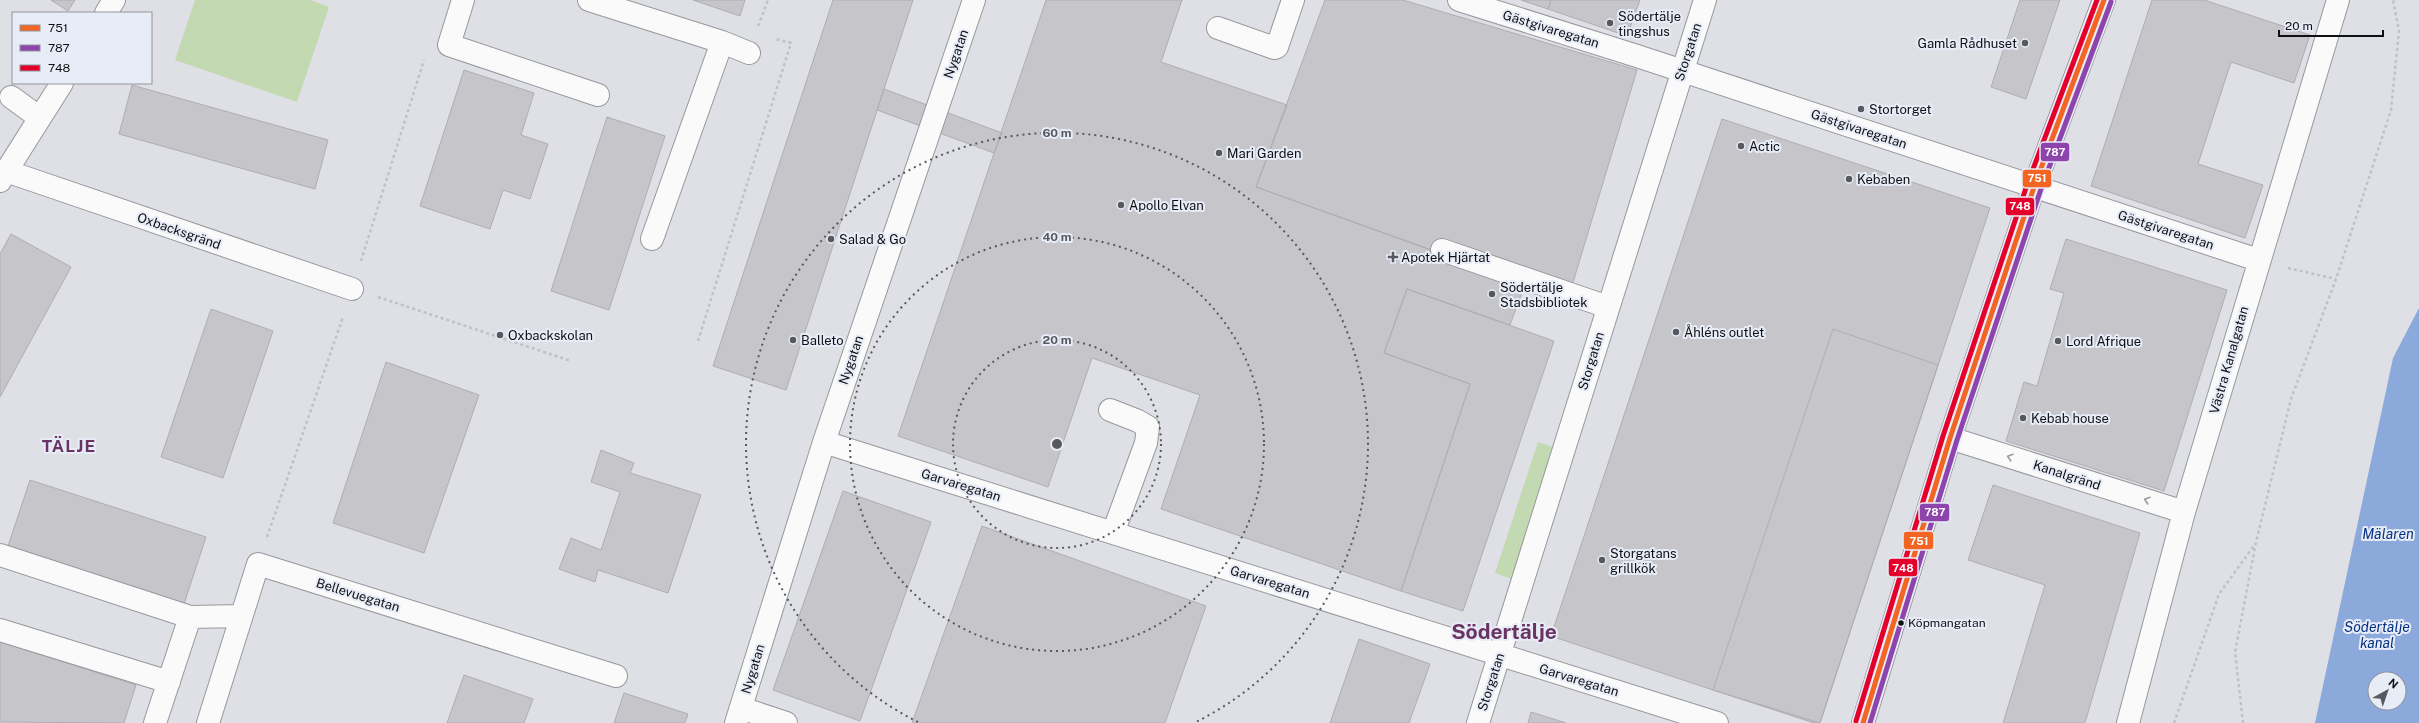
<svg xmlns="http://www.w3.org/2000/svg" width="2419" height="723" font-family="'Public Sans',sans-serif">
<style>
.green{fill:#c2d9b1}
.water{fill:#8ca9dc;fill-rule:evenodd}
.building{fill:#c6c6ca;stroke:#aeadb1}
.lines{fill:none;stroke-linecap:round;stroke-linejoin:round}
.minor-casing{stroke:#97989d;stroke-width:24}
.path{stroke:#c0c1c3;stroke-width:2.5;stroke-dasharray:3 3;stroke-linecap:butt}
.minor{stroke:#fafafb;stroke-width:22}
.bus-1-casing{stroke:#e8ecf7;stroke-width:8}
.bus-2-casing{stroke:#e8ecf7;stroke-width:8}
.bus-3-casing{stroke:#e8ecf7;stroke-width:8}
.bus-1{stroke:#f26522;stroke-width:5}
.bus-2{stroke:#8e44ad;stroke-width:5}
.bus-3{stroke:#e4002b;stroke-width:5}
.oneway{stroke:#9c9c9f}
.ring{fill:none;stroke:#57595e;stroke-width:2;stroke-dasharray:2 4}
.poi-dot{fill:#57595e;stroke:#e8ecf7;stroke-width:1.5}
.bus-dot{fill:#0f1014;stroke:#e8ecf7;stroke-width:1.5}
.labels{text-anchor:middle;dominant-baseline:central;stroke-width:4;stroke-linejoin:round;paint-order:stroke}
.bus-label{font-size:12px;fill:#0f1014;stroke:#e8ecf7;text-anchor:start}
.poi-label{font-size:13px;fill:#0f1014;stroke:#e8ecf7;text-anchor:start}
.street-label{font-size:13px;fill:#0f1014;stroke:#e8ecf7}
.water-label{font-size:14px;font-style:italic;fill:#043283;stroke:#e8ecf7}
.district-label{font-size:17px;font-weight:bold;letter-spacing:1px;fill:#693463;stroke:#e8ecf7}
.town-label{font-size:21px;font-weight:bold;fill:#693463;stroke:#e8ecf7}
.centre{fill:#57595e;stroke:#e8ecf7;stroke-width:2}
.ring-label{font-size:12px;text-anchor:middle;font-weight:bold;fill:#57595e;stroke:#e8ecf7;stroke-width:4;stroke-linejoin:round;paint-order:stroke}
.line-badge{stroke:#e8ecf7;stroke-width:1.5}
.badge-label{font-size:11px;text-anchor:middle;font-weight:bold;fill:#fff}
</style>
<rect width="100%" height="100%" fill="#dee0e6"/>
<path class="green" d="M195,0H311L329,7L297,102L175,60Z
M1538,442L1575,454L1532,586L1495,573Z"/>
<path class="water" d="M2419,308V723H2315L2393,358ZM2375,679H2399V703H2375Z"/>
<path class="building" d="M51,0H75L68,11Z
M693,0H745L740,16Z
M833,0H913L786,390L713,366Z
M1046,0H1182L1161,62L1287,105L1256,187L1525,284L1510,325L1407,289L1384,353L1470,384L1401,591L1161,509L1200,395L1092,358L1048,487L898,436Z
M1325,0H1403L1637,70L1568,299L1256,187Z
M1521,0H1551L1548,9Z
M1551,0H1640L1627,36L1548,9Z
M2020,0H2060L2026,99L1991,87Z
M2152,0H2204L2310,35L2294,83L2231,62L2198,164L2263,185L2245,238L2091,186Z
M464,70L534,93L521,135L548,144L530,199L503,190L490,229L420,206Z
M132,85L328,140L315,189L119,134Z
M884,89L1002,133L994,153L877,110Z
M607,117L665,136L609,310L551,291Z
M1722,119L1990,208L1820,723L1713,690L1551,636Z
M11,234L71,267L0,397V254Z
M2066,239L2227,290L2164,491L2006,441L2024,382L2037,386L2064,293L2050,289Z
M1407,289L1554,341L1463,611L1401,591L1470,384L1384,353Z
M211,309L273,331L223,478L161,457Z
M1833,329L1938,365L1820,723H1814L1713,690Z
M386,362L479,395L424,553L333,523Z
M601,450L634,463L630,473L701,495L668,593L598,570L595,582L559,569L571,538L601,550L620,492L591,482Z
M30,480L206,537L183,607L7,549Z
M1993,485L2140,533L2085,723H2003L2045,585L1968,560Z
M843,491L931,522L860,721L773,690Z
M982,526L1206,606L1165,723H912Z
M1359,639L1430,664L1409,723H1330Z
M0,642L136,685L124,723L0,722Z
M464,675L533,699L524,723H447Z
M624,693L688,714L685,723H614Z
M1531,712L1566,723H1528Z"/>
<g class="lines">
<g class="minor-casing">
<path id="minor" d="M463,0L449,45L598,95
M589,0L722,42L749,53
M1459,0L1637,56L2258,260
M106,13L114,0
M1218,28L1274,48L1277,47L1293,0
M11,97L40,118
M6,171L352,289
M0,181L62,83
M652,239L722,42
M1442,250L1608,307
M1110,410L1138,421L1148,427L1146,443L1113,533
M1950,438L2184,512
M824,442L1717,723
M0,555L190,617L241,616
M0,630L169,682
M741,708L786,723
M155,723L190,617
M208,723L258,564L616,676
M736,723L824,442L974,0
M1478,723L1705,0
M1863,723L1950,438L2034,187L2104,0
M2128,723L2184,512L2338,0"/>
</g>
<path class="path" d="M758,26L768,0
M361,261L424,60
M2288,268L2336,279
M378,297L571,361
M698,341L791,43L776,39
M267,537L343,317
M2174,723L2219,594L2256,543
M2243,723L2235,652L2256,542L2291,399L2336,279L2391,110L2399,31L2393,0"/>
<use href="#minor" class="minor"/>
<g class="bus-1-casing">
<path id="bus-1" d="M1863,723L1950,438L2034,187L2104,0"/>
</g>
<g class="bus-2-casing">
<path id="bus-2" d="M1870,723L1957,440L2041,189L2111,2"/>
</g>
<g class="bus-3-casing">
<path id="bus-3" d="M1856,721L1943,436L2027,185L2097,0"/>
</g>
<use href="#bus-1" class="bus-1"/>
<use href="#bus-2" class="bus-2"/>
<use href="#bus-3" class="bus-3"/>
</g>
<defs><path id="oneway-chevron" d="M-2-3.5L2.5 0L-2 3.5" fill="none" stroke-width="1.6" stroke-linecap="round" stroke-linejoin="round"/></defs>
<g class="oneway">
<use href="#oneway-chevron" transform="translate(2010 457) rotate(-162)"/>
<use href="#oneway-chevron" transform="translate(2147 500) rotate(-162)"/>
</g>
<g class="ring">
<circle cx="1057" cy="444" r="104"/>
<circle cx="1057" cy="444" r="207"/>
<path d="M918 722A311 311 0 1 1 1196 722"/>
</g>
<g class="poi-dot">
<circle cx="1610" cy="23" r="4"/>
<circle cx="2025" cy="43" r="4"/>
<circle cx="1861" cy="109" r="4"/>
<circle cx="1741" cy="146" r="4"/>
<circle cx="1219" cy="153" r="4"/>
<circle cx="1849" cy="179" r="4"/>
<circle cx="1121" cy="205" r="4"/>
<circle cx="831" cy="239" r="4"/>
<path d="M1391 251h4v4h4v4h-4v4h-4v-4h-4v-4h4z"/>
<circle cx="1492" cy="294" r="4"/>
<circle cx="1676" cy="332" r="4"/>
<circle cx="500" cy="335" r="4"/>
<circle cx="793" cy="340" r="4"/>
<circle cx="2058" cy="341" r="4"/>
<circle cx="2023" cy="418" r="4"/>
<circle cx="1602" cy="560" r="4"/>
</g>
<circle class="bus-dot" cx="1901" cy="623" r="3.5"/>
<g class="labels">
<g class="bus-label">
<text x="1908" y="623">Köpmangatan</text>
</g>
<g class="poi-label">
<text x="1618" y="16">Södertälje<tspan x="1618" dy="15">tingshus</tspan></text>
<text x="2017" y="43" text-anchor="end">Gamla Rådhuset</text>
<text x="1869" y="109">Stortorget</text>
<text x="1749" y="146">Actic</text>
<text x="1227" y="153">Mari Garden</text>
<text x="1857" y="179">Kebaben</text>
<text x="1129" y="205">Apollo Elvan</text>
<text x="839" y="239">Salad &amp; Go</text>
<text x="1401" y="257">Apotek Hjärtat</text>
<text x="1500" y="287">Södertälje<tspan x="1500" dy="15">Stadsbibliotek</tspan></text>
<text x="1684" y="332">Åhléns outlet</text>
<text x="508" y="335">Oxbackskolan</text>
<text x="801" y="340">Balleto</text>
<text x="2066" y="341">Lord Afrique</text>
<text x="2031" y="418">Kebab house</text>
<text x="1610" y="553">Storgatans<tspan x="1610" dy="15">grillkök</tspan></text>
</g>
<g class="street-label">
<text transform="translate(1551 29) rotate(17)">Gästgivaregatan</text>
<text transform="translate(1688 52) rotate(-72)">Storgatan</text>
<text transform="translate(956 54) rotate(-71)">Nygatan</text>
<text transform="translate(1859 129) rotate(18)">Gästgivaregatan</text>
<text transform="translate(2166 230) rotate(18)">Gästgivaregatan</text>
<text transform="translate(179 231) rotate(19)">Oxbacksgränd</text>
<text transform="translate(851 360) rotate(-71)">Nygatan</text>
<text transform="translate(2229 360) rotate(-74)">Västra Kanalgatan</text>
<text transform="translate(1591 361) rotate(-73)">Storgatan</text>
<text transform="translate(2067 475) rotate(18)">Kanalgränd</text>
<text transform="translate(961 485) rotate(17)">Garvaregatan</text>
<text transform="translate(1270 582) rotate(17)">Garvaregatan</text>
<text transform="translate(358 595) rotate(17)">Bellevuegatan</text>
<text transform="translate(753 669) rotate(-73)">Nygatan</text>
<text transform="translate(1579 680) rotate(17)">Garvaregatan</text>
<text transform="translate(1491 682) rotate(-72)">Storgatan</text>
</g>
<g class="water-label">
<text x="2388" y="534">Mälaren</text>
<text x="2377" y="627">Södertälje<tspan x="2377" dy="16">kanal</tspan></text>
</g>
<g class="district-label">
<text x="69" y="446">TÄLJE</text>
</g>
<g class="town-label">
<text x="1504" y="631">Södertälje</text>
</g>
</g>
<circle cx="1057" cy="444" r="6" class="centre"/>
<g class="ring-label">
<text x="1057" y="137">60 m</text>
<text x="1057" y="241">40 m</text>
<text x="1057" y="344">20 m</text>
</g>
<g class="line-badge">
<rect x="2040" y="142" width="30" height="20" rx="4" fill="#8e44ad"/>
<rect x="2022" y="169" width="30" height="19" rx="4" fill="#f26522"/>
<rect x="2005" y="197" width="30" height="19" rx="4" fill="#e4002b"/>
<rect x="1919" y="503" width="31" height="19" rx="4" fill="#8e44ad"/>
<rect x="1903" y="531" width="31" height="19" rx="4" fill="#f26522"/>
<rect x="1888" y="558" width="30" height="19" rx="4" fill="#e4002b"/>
</g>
<g class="badge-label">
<text x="2055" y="156">787</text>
<text x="2037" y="182">751</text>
<text x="2020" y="210">748</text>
<text x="1935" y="516">787</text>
<text x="1919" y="545">751</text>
<text x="1903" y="572">748</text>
</g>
<rect x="12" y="12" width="140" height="72" fill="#e8ecf7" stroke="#91949c"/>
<rect x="20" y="25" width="20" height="6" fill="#f26522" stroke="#91949c"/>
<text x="48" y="32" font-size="12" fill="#0f1014">751</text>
<rect x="20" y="45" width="20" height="6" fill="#8e44ad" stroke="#91949c"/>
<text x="48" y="52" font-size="12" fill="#0f1014">787</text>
<rect x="20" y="65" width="20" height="6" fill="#e4002b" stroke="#91949c"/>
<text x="48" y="72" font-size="12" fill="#0f1014">748</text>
<g transform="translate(2387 691) rotate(40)"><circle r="19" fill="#e8ecf7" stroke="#91949c"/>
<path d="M0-3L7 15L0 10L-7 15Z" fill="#57595e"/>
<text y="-6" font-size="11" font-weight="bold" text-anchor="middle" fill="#0f1014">N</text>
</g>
<path d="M2279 30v6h104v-6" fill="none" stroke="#0f1014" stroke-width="2"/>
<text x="2285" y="30" font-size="12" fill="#0f1014" stroke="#e8ecf7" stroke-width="3" paint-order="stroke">20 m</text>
</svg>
